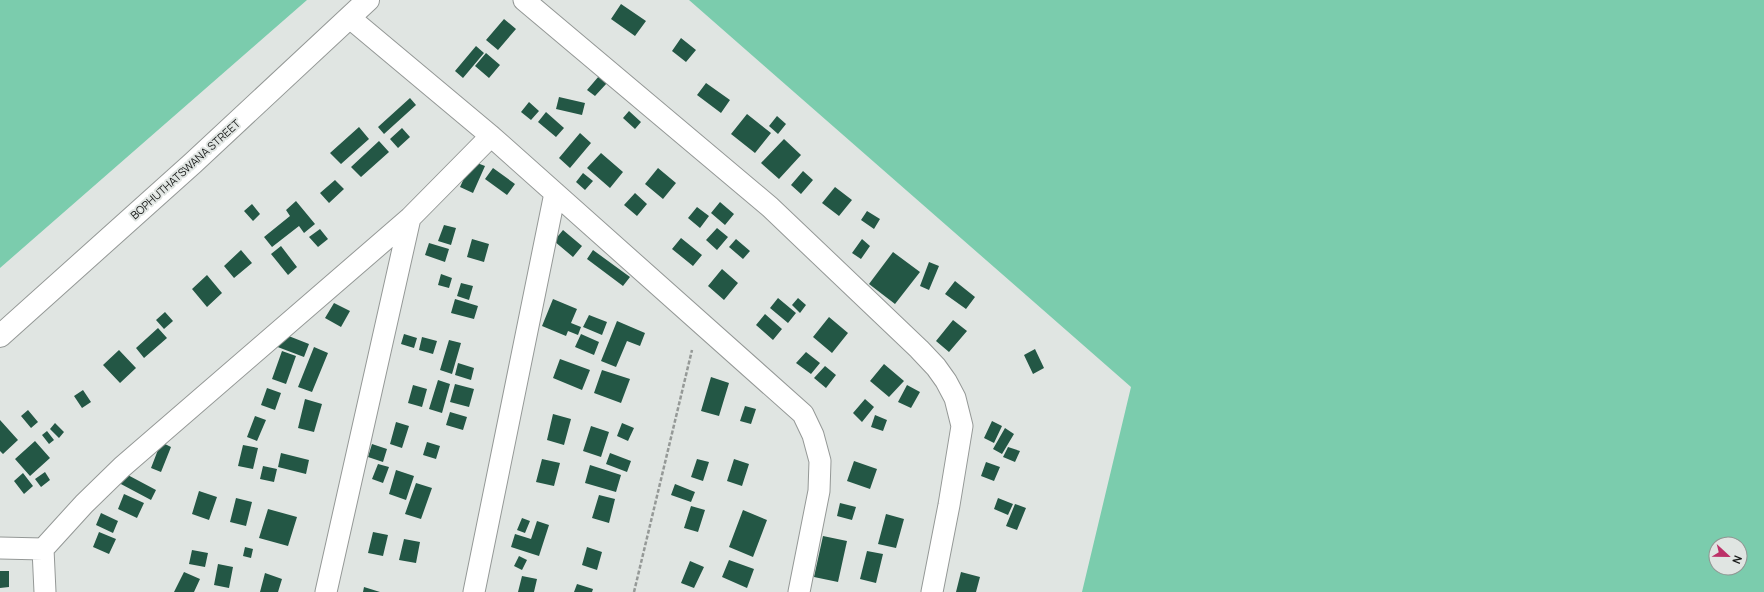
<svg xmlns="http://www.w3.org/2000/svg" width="1764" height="592" font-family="Manrope,sans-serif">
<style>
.green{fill:#7bccad;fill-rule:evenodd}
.building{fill:#235745}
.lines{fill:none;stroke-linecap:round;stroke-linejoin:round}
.minor-casing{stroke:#949896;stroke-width:23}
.tertiary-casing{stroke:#949896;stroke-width:24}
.path{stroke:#959997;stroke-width:2.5;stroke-dasharray:4 2;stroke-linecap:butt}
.minor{stroke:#fff;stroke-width:21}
.tertiary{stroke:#fff;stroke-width:22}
.labels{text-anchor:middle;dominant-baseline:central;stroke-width:4;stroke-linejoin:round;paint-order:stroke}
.street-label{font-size:11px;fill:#181a19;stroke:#e0e5e2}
</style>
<rect width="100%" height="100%" fill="#e0e5e2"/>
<path class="green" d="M0,0H307L0,268Z
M689,0H1764V592H1082L1131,387ZM1716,544H1740V568H1716Z"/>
<path class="building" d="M621,4L646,21L635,36L611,19Z
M504,19L516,29L498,50L486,40Z
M681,38L696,50L686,62L672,51Z
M476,46L484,53L463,78L455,71Z
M486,53L500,65L489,78L475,66Z
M599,76L607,83L595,96L587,90Z
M706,83L730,100L721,113L697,95Z
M559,97L585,103L582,115L556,109Z
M410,98L416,105L384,134L378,127Z
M529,102L539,111L531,120L521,112Z
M629,111L641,122L635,129L623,118Z
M546,112L564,128L556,137L538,122Z
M747,114L771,133L755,153L731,134Z
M777,116L786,124L778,134L769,126Z
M359,127L369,139L341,164L330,153Z
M402,128L410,137L398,148L390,139Z
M580,133L591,143L570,168L559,158Z
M784,139L801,155L779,179L761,163Z
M379,141L389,152L361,177L351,167Z
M601,153L623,172L610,188L587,168Z
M472,161L485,166L473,193L460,187Z
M493,168L515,184L507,195L485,179Z
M658,168L676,183L663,199L645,184Z
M803,171L813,180L801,194L791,185Z
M583,173L593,181L585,190L576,182Z
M335,180L344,189L329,203L320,193Z
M835,187L852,200L839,216L822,203Z
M635,193L647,204L637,216L624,205Z
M296,201L315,224L304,233L299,226L272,247L264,237L290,216L286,210Z
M720,202L734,214L725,225L711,213Z
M252,204L260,214L253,221L244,211Z
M697,207L709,216L700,228L688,218Z
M867,211L880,219L874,229L861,220Z
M444,225L456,228L451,245L438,241Z
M717,228L728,237L717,250L706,240Z
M320,229L328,239L318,247L309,237Z
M563,230L582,246L573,257L554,241Z
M681,238L702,255L693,266L672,249Z
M472,239L489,244L484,262L467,257Z
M736,239L750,251L743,259L729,247Z
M862,239L870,246L861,259L852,253Z
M429,243L449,249L445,262L425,255Z
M281,246L297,267L288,275L271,254Z
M241,250L252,263L234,278L224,266Z
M593,250L630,277L623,286L587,259Z
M893,252L920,272L895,304L869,284Z
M929,262L939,266L929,290L920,286Z
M722,269L738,283L724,300L708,286Z
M441,274L452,278L449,288L438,285Z
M207,275L222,293L207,307L192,289Z
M955,281L975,297L966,309L945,294Z
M461,283L473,286L469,300L457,296Z
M778,298L796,313L788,323L770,308Z
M798,298L806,305L800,313L792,305Z
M455,299L478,306L474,319L451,313Z
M553,299L577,309L571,323L581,327L578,335L568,331L566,336L542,326Z
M334,303L350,311L341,327L325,318Z
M165,312L173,321L164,329L156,320Z
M765,314L782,329L773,340L756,325Z
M589,315L607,322L602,335L583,327Z
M829,317L848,333L832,353L813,337Z
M953,320L967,331L949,352L936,341Z
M617,321L645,333L640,346L627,341L616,367L601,361Z
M158,328L167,338L144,358L136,348Z
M281,333L309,344L304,357L275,346Z
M404,334L417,338L414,348L401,344Z
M581,334L599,342L594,355L575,347Z
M422,337L437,341L433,354L419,350Z
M449,340L461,343L452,374L440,370Z
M314,347L328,353L312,392L298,387Z
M1035,349L1044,368L1033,374L1024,355Z
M119,350L136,368L120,383L103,365Z
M282,351L296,356L286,384L272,379Z
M806,352L820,363L811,374L796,363Z
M560,359L590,370L582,390L553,378Z
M458,363L474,368L471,380L455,375Z
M884,364L904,381L889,397L870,381Z
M825,366L836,375L826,388L814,378Z
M602,370L630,379L621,403L594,393Z
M711,377L729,383L719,416L701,411Z
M438,380L450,384L442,413L429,409Z
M455,384L474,389L469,407L450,402Z
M413,385L427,389L422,407L408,403Z
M907,385L920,392L911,408L898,402Z
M267,388L281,393L275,410L261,405Z
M83,390L91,402L82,408L74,396Z
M305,399L322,404L314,432L298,428Z
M865,399L874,407L862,422L853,413Z
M745,406L756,409L751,424L740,421Z
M28,410L38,422L31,428L21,416Z
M450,412L467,417L463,430L446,425Z
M553,414L571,419L564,445L547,440Z
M875,415L887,420L883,431L871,427Z
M255,416L266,420L257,441L247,437Z
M0,420L18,440L3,454L0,451Z
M992,421L1002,426L994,443L984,438Z
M396,422L409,426L402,448L390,444Z
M55,423L64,432L59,438L50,429Z
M622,423L634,428L628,441L617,436Z
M591,426L609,432L601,457L583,451Z
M1005,428L1014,434L1002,454L993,449Z
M47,431L54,440L49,444L42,435Z
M35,441L50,458L30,476L15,459Z
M161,442L171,447L161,472L151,468Z
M427,442L440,446L436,459L423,455Z
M372,444L387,449L383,462L368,457Z
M243,445L258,448L253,469L238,466Z
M1008,447L1020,451L1015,462L1003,457Z
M281,453L309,460L306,474L278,467Z
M610,453L631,461L627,472L606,464Z
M542,459L560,463L554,486L536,482Z
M697,459L709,462L703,481L691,477Z
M734,459L749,464L742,486L727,481Z
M854,461L877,469L870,489L847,481Z
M986,462L1000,467L994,481L981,476Z
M378,464L389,467L383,483L372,479Z
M590,465L621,475L616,492L585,483Z
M263,466L277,469L274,482L260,479Z
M396,470L414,476L406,500L389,494Z
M45,472L50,480L41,487L35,479Z
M23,473L33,486L24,494L14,481Z
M124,473L156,490L151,500L119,483Z
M416,483L432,488L421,519L405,514Z
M675,484L695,492L691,502L671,495Z
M199,491L217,497L209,520L192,514Z
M124,494L144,503L137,518L118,509Z
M599,495L615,499L609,523L592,518Z
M236,498L252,502L246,526L230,522Z
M998,498L1013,504L1008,515L994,509Z
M840,503L856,507L852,520L837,516Z
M1015,504L1026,508L1017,530L1006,526Z
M691,506L705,510L698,532L684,528Z
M268,509L297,517L288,546L259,538Z
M743,510L767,520L753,557L729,547Z
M101,513L118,521L113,533L96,525Z
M886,514L904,519L896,548L878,544Z
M522,518L530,521L525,533L517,530Z
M537,521L549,525L539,556L511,547L515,534L531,539Z
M99,532L116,539L109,554L93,547Z
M373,532L388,535L383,556L368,553Z
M823,536L847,541L838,582L814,577Z
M404,539L420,542L416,563L399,560Z
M245,547L253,549L251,558L243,556Z
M587,547L602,552L597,570L582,565Z
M192,550L208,553L205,567L189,564Z
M867,551L883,554L876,583L860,579Z
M519,556L527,560L522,570L514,566Z
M729,560L754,569L747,588L722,577Z
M690,561L704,567L694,588L681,583Z
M218,564L233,567L229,588L214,585Z
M0,571H9V587L0,588Z
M184,572L200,579L194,592H174Z
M961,572L980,577L976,592H956Z
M265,573L282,579L278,592H260Z
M522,576L537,579L534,592H518Z
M577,584L593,589L592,592H574Z
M364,587L380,592H363Z"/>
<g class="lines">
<g class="minor-casing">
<path id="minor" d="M524,0L770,207L919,349L936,367L946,381L955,398L962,426L949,505L932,592
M350,18L491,136L803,414L813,435L820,461L819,491L799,592
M0,548L43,549L84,504L122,467L410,218L491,136
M43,549L45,592
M326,592L410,218
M474,592L555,193"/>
</g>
<g class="tertiary-casing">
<path id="tertiary" d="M0,336L193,163L368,0"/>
</g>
<path class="path" d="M634,592L692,350"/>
<use href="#minor" class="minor"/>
<use href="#tertiary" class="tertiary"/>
</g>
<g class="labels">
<g class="street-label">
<text transform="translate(185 169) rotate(-42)">BOPHUTHATSWANA STREET</text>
</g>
</g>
<g transform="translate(1728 556) rotate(112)"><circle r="19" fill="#e0e5e2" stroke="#909492"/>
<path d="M0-3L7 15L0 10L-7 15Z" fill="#bc3168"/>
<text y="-6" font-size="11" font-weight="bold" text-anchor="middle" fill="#181a19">N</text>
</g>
</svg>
